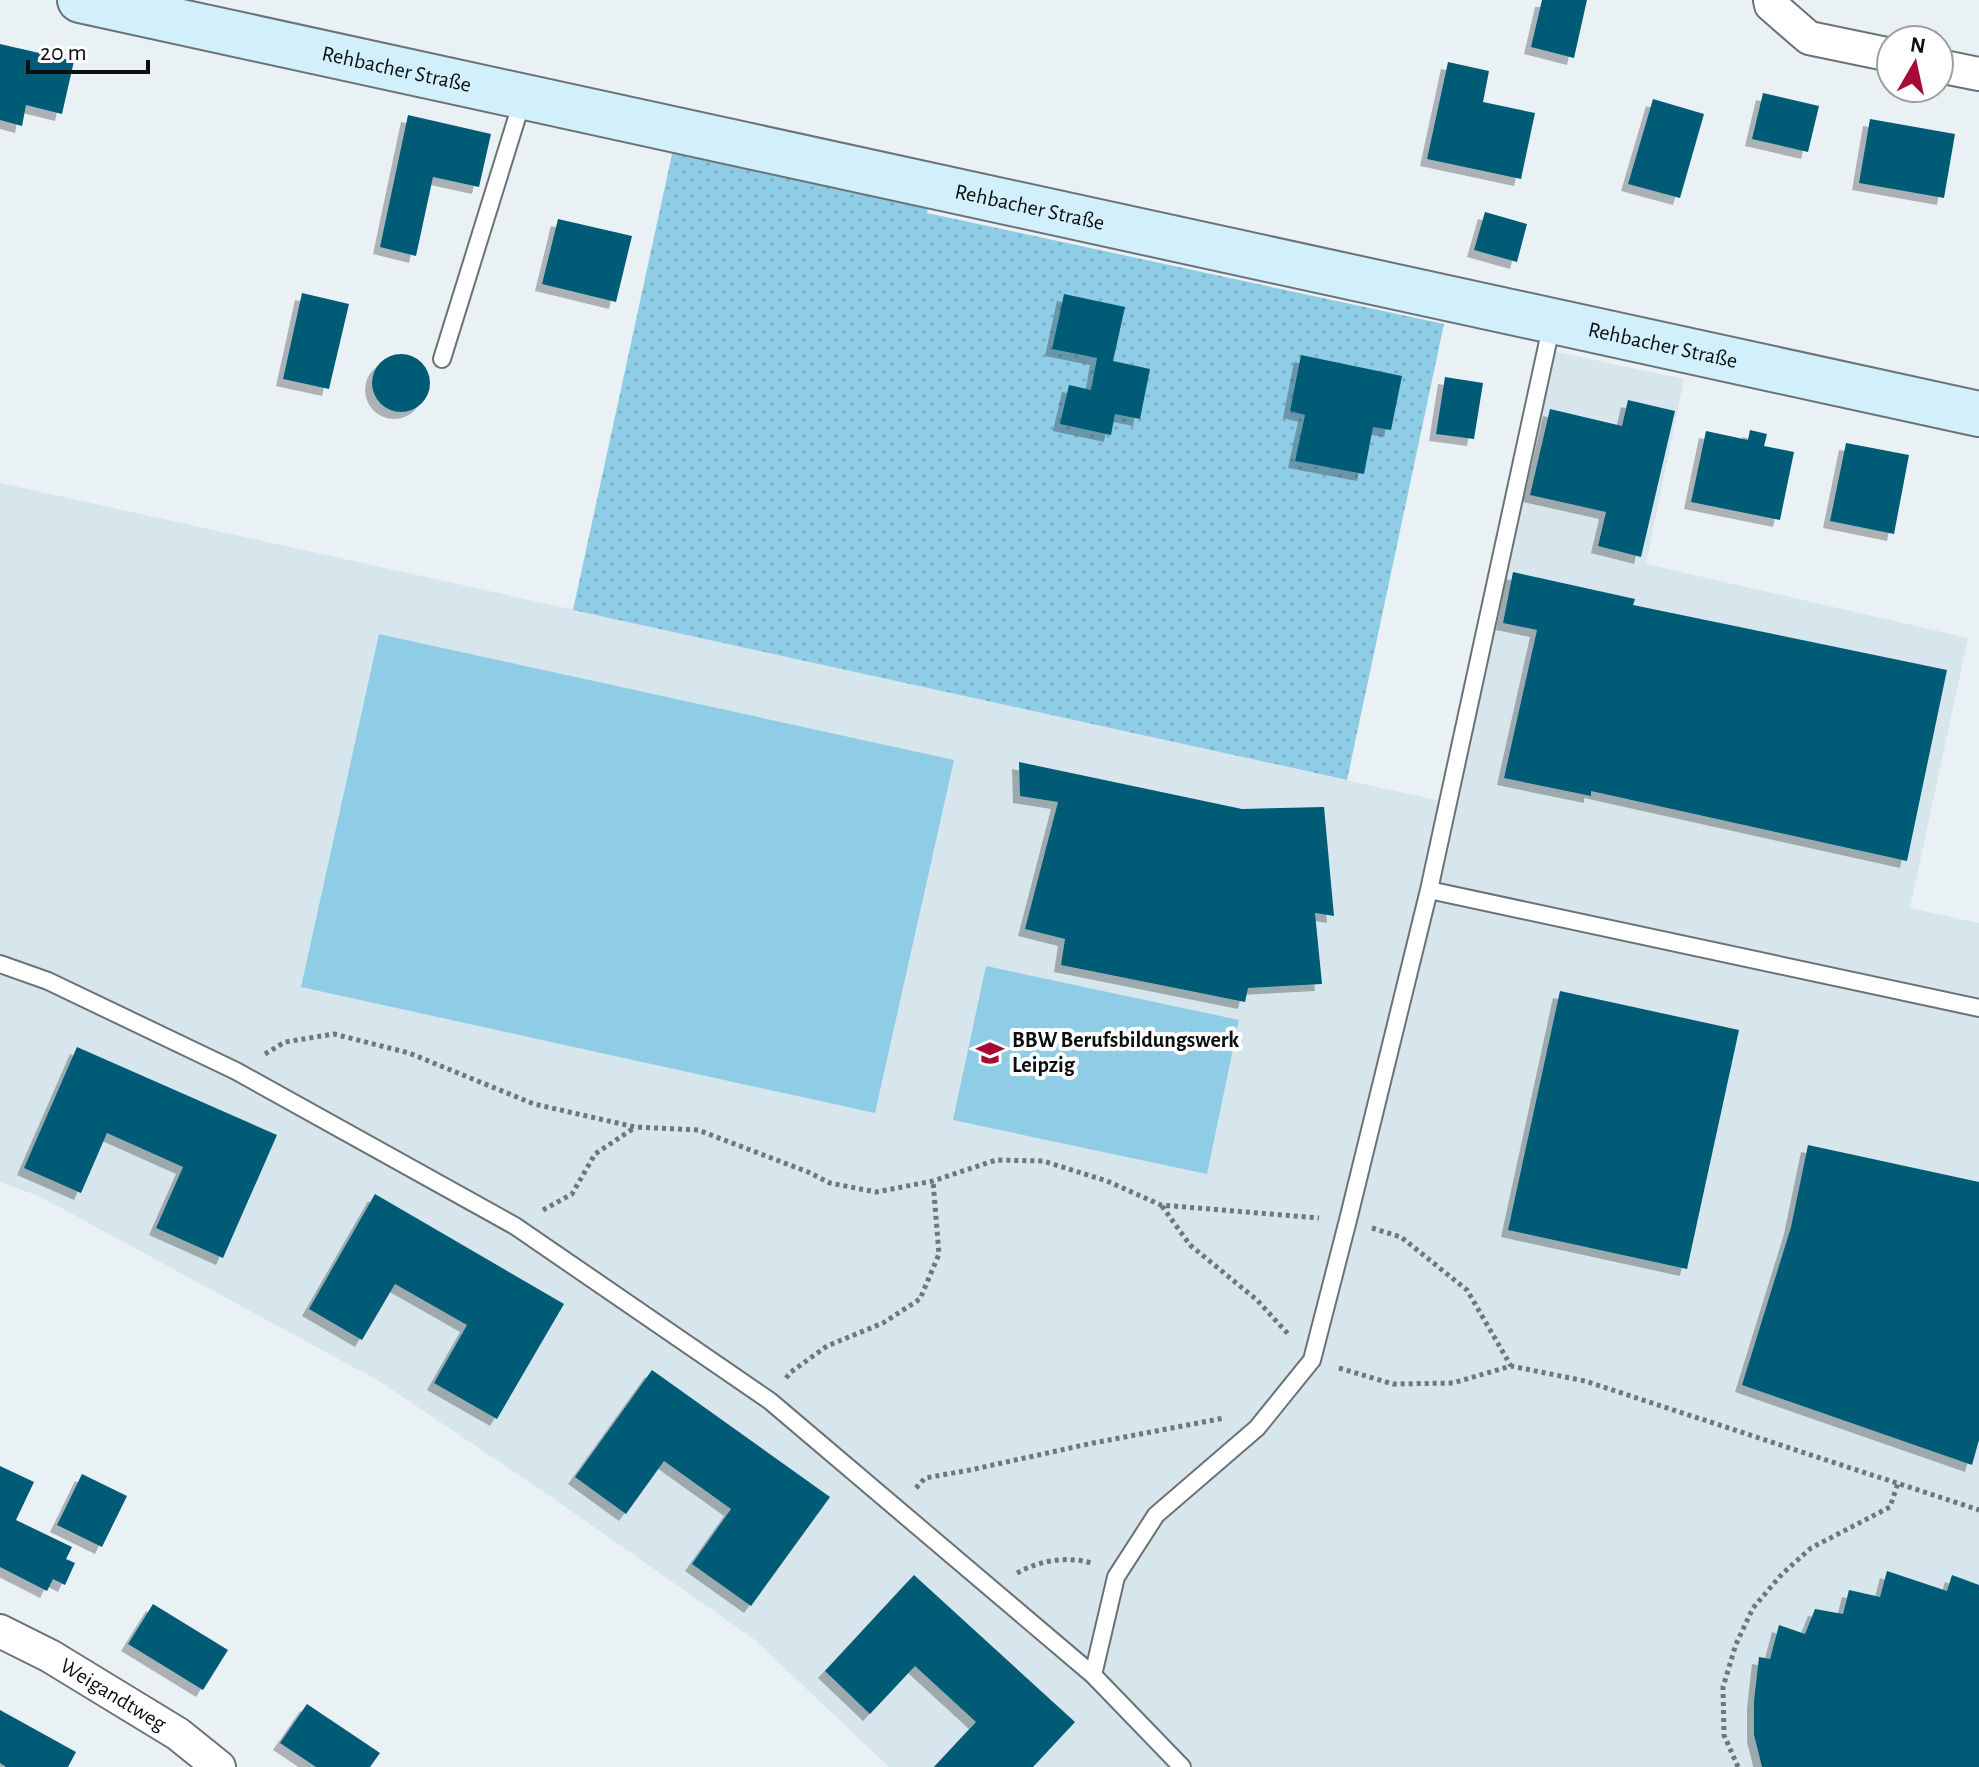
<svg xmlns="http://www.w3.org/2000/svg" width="1979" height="1767" font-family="'Alegreya Sans',sans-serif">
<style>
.built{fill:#d6e6ec}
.grass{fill:url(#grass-dots)}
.pitch{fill:#8fcce5}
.building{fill:#045c76;filter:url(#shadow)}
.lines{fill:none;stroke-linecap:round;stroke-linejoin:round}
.lane-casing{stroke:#6b7276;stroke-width:20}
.street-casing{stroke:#6b7276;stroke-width:36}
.secondary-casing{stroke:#6b7276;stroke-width:48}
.path{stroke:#717678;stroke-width:5;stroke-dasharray:4 4;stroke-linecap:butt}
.lane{stroke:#fff;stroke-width:16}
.street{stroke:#fff;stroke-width:32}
.secondary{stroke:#d2f0fb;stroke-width:44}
.labels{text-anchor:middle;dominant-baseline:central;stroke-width:8;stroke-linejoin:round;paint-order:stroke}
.street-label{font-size:22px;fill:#0b0e0f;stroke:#fff}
.poi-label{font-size:22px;font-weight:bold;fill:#0b0e0f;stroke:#fff;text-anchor:start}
</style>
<defs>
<pattern id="grass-dots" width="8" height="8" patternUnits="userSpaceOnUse" patternTransform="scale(2)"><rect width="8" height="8" fill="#8fcce5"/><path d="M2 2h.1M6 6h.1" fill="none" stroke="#7aaec3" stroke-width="1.8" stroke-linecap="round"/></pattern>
<filter id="shadow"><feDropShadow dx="-7" dy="7" stdDeviation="0" flood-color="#0004"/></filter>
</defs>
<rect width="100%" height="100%" fill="#e9f1f5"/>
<path class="built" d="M1552,351L1684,379L1646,564L1968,638L1910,908L1979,923V1767H889L755,1640L547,1494L379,1381L39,1196L0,1182V483L1454,804Z"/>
<path class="grass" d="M674,145L929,201L927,213L1444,324L1347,780L573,610Z"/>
<path class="pitch" d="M379,634L954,760L875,1113L301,987Z
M986,966L1239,1020L1207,1174L953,1120Z"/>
<path class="building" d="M1542,0H1587L1574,58L1531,47Z
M0,44L74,61L62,114L26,105L22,126L0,120Z
M1448,62L1489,71L1483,102L1535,113L1521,179L1427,159Z
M1763,93L1819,106L1808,152L1752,139Z
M1653,99L1704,114L1680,198L1628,184Z
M408,115L491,134L479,187L433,177L416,256L380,247Z
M1870,119L1955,134L1944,198L1859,183Z
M1485,212L1527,224L1517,262L1474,250Z
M558,219L632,236L616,302L542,284Z
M302,293L349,304L329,389L283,379Z
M1064,294L1125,307L1113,361L1150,369L1140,419L1115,414L1111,435L1060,424L1069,385L1091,390L1097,358L1052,349Z
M372 383a29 29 0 1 1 58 0a29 29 0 1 1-58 0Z
M1301,355L1402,376L1391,430L1373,427L1364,474L1295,461L1305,415L1290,411Z
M1445,377L1483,383L1474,439L1436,434Z
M1628,400L1675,411L1641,557L1598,546L1606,512L1530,495L1550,409L1622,426Z
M1750,430L1767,434L1764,446L1794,452L1780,520L1691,502L1706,431L1748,440Z
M1846,443L1909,455L1894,534L1830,521Z
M1513,572L1635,599L1633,605L1947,670L1907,861L1591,791V796L1504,778L1537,630L1503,623Z
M1019,762L1242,809L1324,807L1334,916L1315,913L1322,984L1248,988L1245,1002L1061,965L1065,939L1025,929L1058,802L1020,796Z
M1560,991L1739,1030L1687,1269L1508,1230Z
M77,1047L277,1135L223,1258L156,1228L183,1167L107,1133L81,1193L24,1168Z
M1808,1145L1979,1182V1440L1972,1465L1742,1385L1791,1227Z
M375,1194L564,1304L497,1419L434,1383L467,1325L395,1284L362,1340L309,1309Z
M652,1370L830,1497L751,1606L692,1564L731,1509L664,1461L626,1514L575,1477Z
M0,1466L34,1482L16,1520L72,1547L66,1559L75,1563L65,1585L53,1579L47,1591L0,1567Z
M82,1474L127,1496L102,1547L57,1525Z
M1887,1571L1947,1591L1952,1575L1979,1585V1767H1762L1754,1735V1701L1759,1657L1770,1659L1779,1625L1805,1634L1815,1609L1843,1614L1849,1590L1880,1597Z
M914,1575L1075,1722L1033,1767H934L976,1722L915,1666L870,1714L825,1671Z
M153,1604L228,1650L203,1690L128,1644Z
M307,1704L380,1753L370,1767H316L280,1743Z
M0,1710L76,1752L68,1767H6L0,1763Z"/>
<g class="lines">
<g class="lane-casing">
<path id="lane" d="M442,359L523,98
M1429,890L1979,1008
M0,964L48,981L236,1071L515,1226L770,1401L1093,1675L1182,1767
M1093,1675L1116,1577L1156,1515L1257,1428L1312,1360L1348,1220L1429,890L1552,323"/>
</g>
<g class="street-casing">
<g id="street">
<path d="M1770,0L1771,5L1809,38L1891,55"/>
<path d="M1939,66L1979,74"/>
<path id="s1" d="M0,1631L50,1656L178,1734L219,1767"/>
</g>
</g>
<g class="secondary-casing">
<g id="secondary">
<path id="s2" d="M80,0L1979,414"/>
</g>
</g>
<path class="path" d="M265,1054L285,1042L334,1034L409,1053L534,1104L635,1127L698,1130L808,1172L830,1183L876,1192L933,1181L996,1160L1043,1161L1107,1181L1161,1205L1319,1218
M1162,1206L1190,1245L1257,1300L1289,1335
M543,1210L572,1194L595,1154L634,1128
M1372,1228L1401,1237L1467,1290L1511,1366
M1339,1368L1393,1384L1453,1383L1511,1366L1585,1381L1979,1510
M786,1378L791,1372L827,1346L883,1323L920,1299L939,1254L933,1181
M916,1488L925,1478L970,1470L1093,1443L1224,1418
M1017,1573C1041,1560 1066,1556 1092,1563
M1738,1767L1724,1735L1723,1687L1736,1644L1753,1608L1782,1574L1811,1548L1890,1507L1898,1483"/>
<use href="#lane" class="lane"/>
<use href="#street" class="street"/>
<use href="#secondary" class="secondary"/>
</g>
<defs>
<g id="school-bare" transform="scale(2.16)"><path d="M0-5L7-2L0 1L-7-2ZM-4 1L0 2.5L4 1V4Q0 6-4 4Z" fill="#a60b37" stroke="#fff" stroke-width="2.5" paint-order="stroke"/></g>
</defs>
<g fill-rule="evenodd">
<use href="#school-bare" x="990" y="1053"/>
</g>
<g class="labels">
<g class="street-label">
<text stroke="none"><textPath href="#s2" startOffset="324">Rehbacher Straße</textPath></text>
<text stroke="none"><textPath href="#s2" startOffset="972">Rehbacher Straße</textPath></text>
<text stroke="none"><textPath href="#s2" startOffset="1620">Rehbacher Straße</textPath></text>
<text stroke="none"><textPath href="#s1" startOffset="130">Weigandtweg</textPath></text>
</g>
<g class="poi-label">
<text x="1012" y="1040">BBW Berufsbildungswerk<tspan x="1012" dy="25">Leipzig</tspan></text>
</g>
</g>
<g transform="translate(1915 64) rotate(9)"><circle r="38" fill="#ffffff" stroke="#9d9f9f" stroke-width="2"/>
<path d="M0-6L14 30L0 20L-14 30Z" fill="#a60b37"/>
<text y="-12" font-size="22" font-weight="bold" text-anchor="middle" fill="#0b0e0f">N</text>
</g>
<path d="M28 60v12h120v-12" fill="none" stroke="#0b0e0f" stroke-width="4"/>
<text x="40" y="60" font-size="24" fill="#0b0e0f" stroke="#ffffff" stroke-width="6" paint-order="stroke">20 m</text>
</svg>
